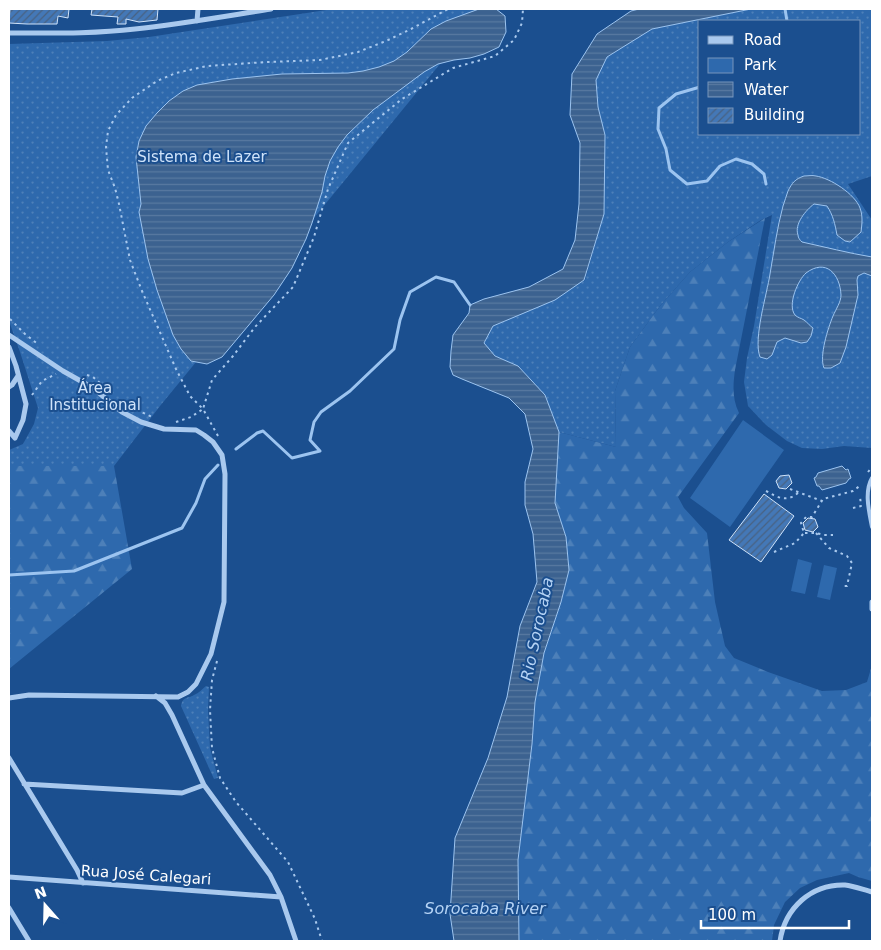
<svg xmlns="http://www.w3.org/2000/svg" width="881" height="950" font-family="'DejaVu Sans',sans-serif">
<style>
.green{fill:url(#green-dots);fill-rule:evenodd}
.forest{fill:url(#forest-firs)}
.pitch{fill:#2e69ad}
.water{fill:url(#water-rules);stroke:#9cc4f0}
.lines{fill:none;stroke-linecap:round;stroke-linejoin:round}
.stream{stroke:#9cc4f0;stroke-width:3}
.building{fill:url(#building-hatch);stroke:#cfe3fa}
.path{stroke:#a9c9ee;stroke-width:2;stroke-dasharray:2.5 4;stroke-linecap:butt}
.lane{stroke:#a9c9ee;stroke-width:4}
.street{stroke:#a9c9ee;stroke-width:5}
.labels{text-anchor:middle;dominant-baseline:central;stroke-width:4;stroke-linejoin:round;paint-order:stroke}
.park-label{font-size:15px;fill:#cfe3fa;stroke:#1b4f8f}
.street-label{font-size:15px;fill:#fff;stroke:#1b4f8f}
.water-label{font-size:16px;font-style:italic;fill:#b5d3f5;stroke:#1b4f8f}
</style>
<defs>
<pattern id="green-dots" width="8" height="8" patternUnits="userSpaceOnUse" patternTransform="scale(1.25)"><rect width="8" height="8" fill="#2e69ad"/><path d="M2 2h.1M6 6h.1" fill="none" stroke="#4d80b9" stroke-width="1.8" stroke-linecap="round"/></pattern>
<pattern id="forest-firs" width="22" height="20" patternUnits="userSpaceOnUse" patternTransform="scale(1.25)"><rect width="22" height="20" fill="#2e69ad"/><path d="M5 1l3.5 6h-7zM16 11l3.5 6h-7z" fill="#4d80b9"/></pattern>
<pattern id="water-rules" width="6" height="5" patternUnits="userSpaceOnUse" patternTransform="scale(1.25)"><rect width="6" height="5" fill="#3c6290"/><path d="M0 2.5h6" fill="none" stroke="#597aa1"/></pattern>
<pattern id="building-hatch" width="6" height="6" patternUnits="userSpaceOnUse" patternTransform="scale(1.25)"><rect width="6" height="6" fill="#4478b7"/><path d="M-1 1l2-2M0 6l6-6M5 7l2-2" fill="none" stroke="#486282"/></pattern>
</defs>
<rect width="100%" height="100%" fill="#1b4f8f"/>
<path class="green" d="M333,9H485L160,406L114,466H9V450L23,444L34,424L38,408L20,352L9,321V44L107,41L149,37Z
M751,9H872V176L848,184L872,220V448L844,446L822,449L802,448L787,441L766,425L748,406L744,382L747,358L754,326L772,215L761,220L728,242L690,272L660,306L630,347L615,391L616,447L559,432L545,395L518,366L495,356L484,344L493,326L516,316L585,280L604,214L605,135L598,107L596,79L607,57L652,29ZM700,21H860V134H700ZM796,179L827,180L838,186L843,185L807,196L783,208L788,191Z
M206,686L209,687L208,710L210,748L218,778L214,779L181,706C183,696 187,699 194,695C199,693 202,689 206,686Z"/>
<path class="forest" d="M765,218L735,370C733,385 732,399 739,413L678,497L684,508L707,533L715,602L725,646L734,658L768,672L822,691L846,690L867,682L872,665V881L858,877L849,873L817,880L800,888L785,902L774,925L772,941H519L518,860L532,744L535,702L544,653L561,602L569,570L566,537L555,503L559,432L616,447L615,391L630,347L660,306L690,272L728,242Z
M9,466H114L132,569L9,669Z"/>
<path class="pitch" d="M743,420L784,450L730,527L690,498Z
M798,559L812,563L805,594L791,591Z
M824,565L837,568L830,600L817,597Z"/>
<path class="water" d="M479,9H496L505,16L506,32L499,47L484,54L470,58L454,60L438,64L424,72L373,110L347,135L338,147L330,161L325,176L322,192L312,223L306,239L292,268L274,295L222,357L207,364L191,361L181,349L173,335L157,290L148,259L139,212L141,204L136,157L139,141L146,126L157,113L169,101L183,91L197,85L232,79L282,74L348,73L363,71L379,67L394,61L407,52L431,29L446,21Z
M639,9H751L652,29L607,57L596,80L598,107L605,135L604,214L584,280L555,300L493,326L484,343L495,356L518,366L545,395L559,432L555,503L566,537L569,570L561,602L544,653L535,702L532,744L518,860L519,941H454L450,914L455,838L488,758L507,697L520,626L537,582L533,534L525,505V482L533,449L525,414L509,398L462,379L453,375L450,367L451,351L453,335L469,313L470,305L484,299L529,287L563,269L575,240L579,204L580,143L570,115L572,74L597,34L631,11Z
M804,176C808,176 812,175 816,176C830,178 855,194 860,208C863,216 862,224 861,232L850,242L845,241L837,235C835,224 833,215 827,206L814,204C806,210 794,224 798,235C798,238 800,240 802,242C825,247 848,253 872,257V276L864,273L858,276L857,280L858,295L846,347L840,363L831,368H824C819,356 828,328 833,316C836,309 841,302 841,295C840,274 826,258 806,273C798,280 787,305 795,315C798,318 801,318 804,320C807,322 810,326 813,328L811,336L807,342L801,343L785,338L777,342L772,355L767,359L760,357C753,339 767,294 770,274C774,251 777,228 783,206C785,201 786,196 788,191C792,183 795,179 804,176Z
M842,466L846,470L848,469L851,478L849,479L846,483L822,490L819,486H817L814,478L816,477L818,473Z"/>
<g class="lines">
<path class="stream" d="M785,9L787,21
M700,87L676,94L659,108L658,129L666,149L670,170L687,184L707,181L720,166L736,159L752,164L764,174L766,184
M236,449L257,433L263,431L292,458L320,451L310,440L314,422L321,412L350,391L394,349L400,320L410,292L436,277L454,282L470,305
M9,575L74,571L182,528L196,503L205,479L218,465"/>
</g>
<path class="building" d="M10,9H69L68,18L58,16L57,24H27L9,23Z
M92,9H158L157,20L139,22L126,19V24H117L118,17L91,15Z
M789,475L792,483L786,489L779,488L776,481L780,476Z
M764,494L794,516L761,562L729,540Z
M808,518L815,519L818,527L813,532L805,530L803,523Z"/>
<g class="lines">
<path class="path" d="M10,319L25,334L39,345
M87,375L93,377L106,388
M32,395L42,381L56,374
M131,407L152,417
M176,422L191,417L203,409L190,396L176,369L142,291L130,260L119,204L115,188L108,170L106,147L108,131L116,115L132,98L157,81L176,73L207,66L267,62L320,60L358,52L386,41L411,29L448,9
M218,436L203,409L212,380L233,356L255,327L293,287L314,237L328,189L348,143L402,99L453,68L495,56L514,40L522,23L523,9
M868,472L872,467
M790,489L822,501
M766,491C777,497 786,503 798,493
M853,508L861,506L860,496
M805,533H816L824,535H833
M816,533L829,548L847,556L852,563L847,586H843
M774,552L795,543L804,533L801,523L806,517H812L823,499L853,491L861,485
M217,661L212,680L210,710L212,748L220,778L236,802L288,862L315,919L322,941"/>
<path class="lane" d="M872,478C864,492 869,511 872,527"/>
<path class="street" d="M197,21L198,9
M9,33C51,33 93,34 135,29C181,24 226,16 271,9
M9,335L63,371L93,388L122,412L141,422L164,429L196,430L204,435L213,442L222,455L225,474L224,602L211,654L196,684L188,692L178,697L29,695L9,698
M9,347L16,366L26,404L23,420L15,438
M9,387L12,385L18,376
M9,431L15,438
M872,602V609
M156,696L165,703L172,715L204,785L270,875L281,897L296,941
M9,758L77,870L83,883
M24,784L182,793L204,785
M9,877L281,897
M9,908L29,941
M780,941C785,908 811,884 845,885C854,886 864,890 872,892"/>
</g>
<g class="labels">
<g class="park-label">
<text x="202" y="157">Sistema de Lazer</text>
<text x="95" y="388">Área<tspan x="95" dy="17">Institucional</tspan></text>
</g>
<g class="street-label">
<text transform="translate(146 875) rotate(4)">Rua José Calegari</text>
</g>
<g class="water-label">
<text transform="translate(537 629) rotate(-78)">Rio Sorocaba</text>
<text x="485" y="908">Sorocaba River</text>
</g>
</g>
<rect width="881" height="950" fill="none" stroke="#ffffff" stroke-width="20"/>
<rect x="698" y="20" width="162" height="115" fill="#1b4f8f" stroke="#7695bc"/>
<rect x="708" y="36" width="25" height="8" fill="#a9c9ee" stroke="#7695bc"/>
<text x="744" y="45" font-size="15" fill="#ffffff">Road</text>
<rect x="708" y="58" width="25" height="15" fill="#2e69ad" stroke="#7695bc"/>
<text x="744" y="70" font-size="15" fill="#ffffff">Park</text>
<rect x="708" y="82" width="25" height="15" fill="url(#water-rules)" stroke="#7695bc"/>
<text x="744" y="95" font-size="15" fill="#ffffff">Water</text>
<rect x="708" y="108" width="25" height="15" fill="url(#building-hatch)" stroke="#7695bc"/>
<text x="744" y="120" font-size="15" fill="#ffffff">Building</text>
<g transform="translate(45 905) rotate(340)" stroke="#1b4f8f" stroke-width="4" paint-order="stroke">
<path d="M0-4L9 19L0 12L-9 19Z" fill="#ffffff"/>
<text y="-8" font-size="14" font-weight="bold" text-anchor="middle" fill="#ffffff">N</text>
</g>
<path d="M701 920v8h148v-8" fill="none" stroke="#ffffff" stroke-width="2.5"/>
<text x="708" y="920" font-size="15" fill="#ffffff" stroke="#1b4f8f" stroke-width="4" paint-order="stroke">100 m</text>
</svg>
